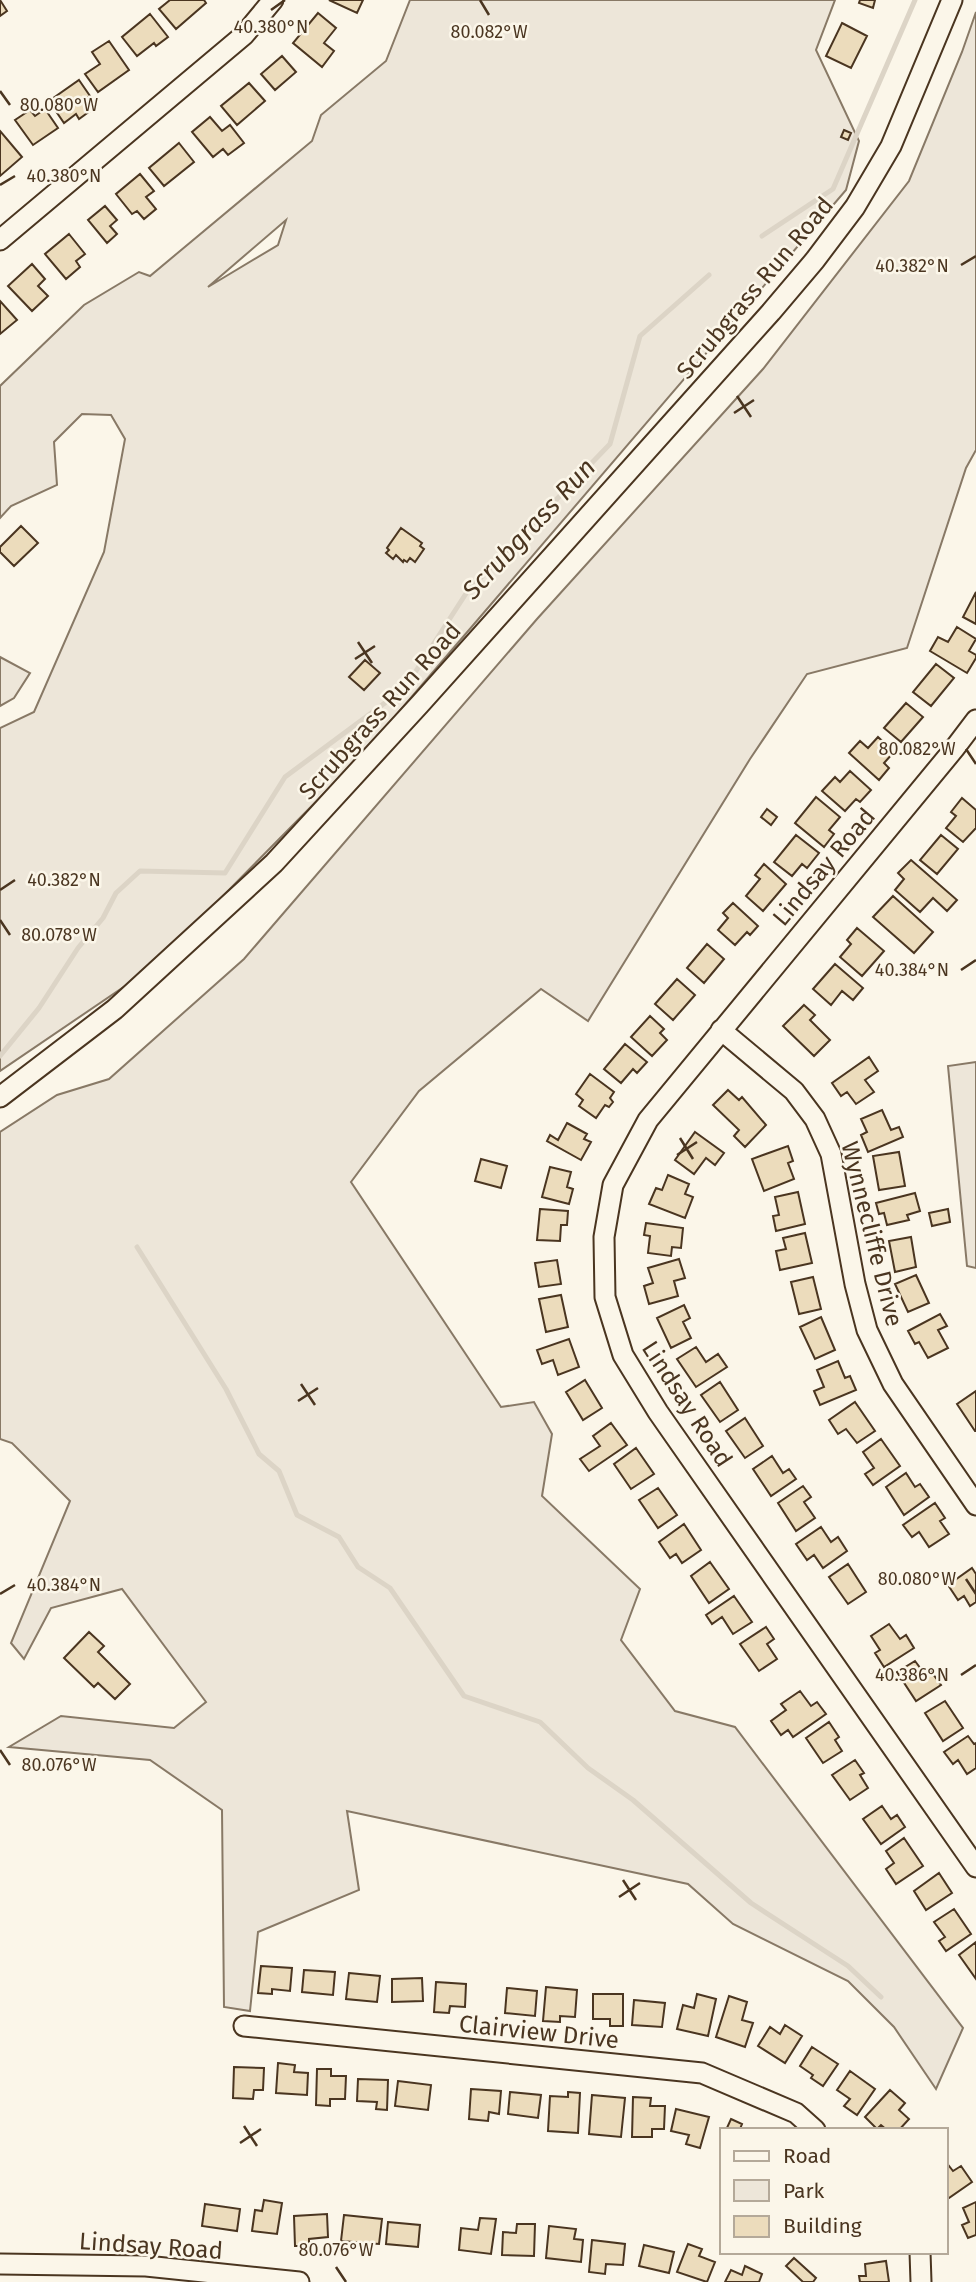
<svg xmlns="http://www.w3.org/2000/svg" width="976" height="2282" font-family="'Fira Sans',sans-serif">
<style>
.green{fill:#ede6d9;stroke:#887966;stroke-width:2;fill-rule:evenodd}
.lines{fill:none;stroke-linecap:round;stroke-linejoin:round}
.stream{stroke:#dcd4c6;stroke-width:5}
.building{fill:#ecdcbc;stroke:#4a3520;stroke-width:2}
.minor-casing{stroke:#4a3520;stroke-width:23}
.minor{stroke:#fbf6e9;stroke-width:19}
.ticks{fill:none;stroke:#4a3520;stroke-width:2.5}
.labels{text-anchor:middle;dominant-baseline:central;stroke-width:5;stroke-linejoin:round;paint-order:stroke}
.street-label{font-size:24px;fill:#4a3520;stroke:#fbf6e9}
.water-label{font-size:26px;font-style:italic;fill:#4a3520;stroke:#fbf6e9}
.ticks-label{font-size:18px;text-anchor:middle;fill:#4a3520;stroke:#fbf6e9;stroke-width:5;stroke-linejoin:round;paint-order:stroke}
</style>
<rect width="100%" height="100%" fill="#fbf6e9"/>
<path class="green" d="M410,0H835L816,50L859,141L846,190L361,756L153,967L0,1071V728L34,712L104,552L125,439L111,415L82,414L54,442L57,485L11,506L0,518V386L84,305L139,272L150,276L312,141L321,115L386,61ZM286,220L278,245L208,287Z
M976,12V450L966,468L907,648L807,674L750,759L588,1021L541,989L419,1091L351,1182L501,1407L534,1402L552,1434L542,1496L640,1589L621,1640L675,1711L735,1727L963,2028L936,2089L894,2027L848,1981L733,1924L688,1884L347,1811L359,1890L258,1932L250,2011L224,2007L222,1810L150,1760L9,1747L61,1716L174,1728L206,1702L122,1589L51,1608L24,1659L11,1643L70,1501L12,1443L0,1439V1132L57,1095L109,1079L244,959L537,619L763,369L909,181L962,52Z
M0,657L30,673L14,698L0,706Z
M976,1062V1268L967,1266L948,1066Z"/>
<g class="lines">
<path class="stream" d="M762,236L833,189L915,0
M0,1056L39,1008L78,948L103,918L116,893L140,871L225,873L285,777L405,688L467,592L610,444L640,336L709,275
M137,1247L226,1389L259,1454L279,1471L297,1515L339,1537L358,1567L390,1588L464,1696L540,1722L588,1768L633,1800L751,1903L848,1966L881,1997"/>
</g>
<path class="building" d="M0,0L7,11L0,16Z
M170,0H204L206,3L176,29L159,9Z
M329,0H363L357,13Z
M860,0H875L873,8L859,3Z
M318,13L336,28L324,43L334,51L322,67L293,43Z
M150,14L168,37L156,46L154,43L137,56L122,37Z
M842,23L867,36L851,68L826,56Z
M109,41L129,70L98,92L85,74L100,64L92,52Z
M282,56L296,72L275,90L261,74Z
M79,80L90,96L83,101L90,111L79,119L76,114L64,123L49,101Z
M249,83L265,101L237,125L221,106Z
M45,109L58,128L33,145L15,120L30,110L35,116Z
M210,117L222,131L230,125L244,143L228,155L223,149L213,157L192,132Z
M844,130L851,133L848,140L841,137Z
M0,131L22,157L0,176Z
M179,143L194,162L164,186L149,168Z
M140,174L154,191L146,197L156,209L144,219L137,211L132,214L116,194Z
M105,206L117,220L110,226L117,234L107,243L88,220Z
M69,234L85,254L76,261L80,267L66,279L45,254Z
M32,264L45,279L38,286L48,296L32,311L8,286Z
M0,301L17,320L0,334Z
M21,526L38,543L14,566L0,552V547Z
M401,528L422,543L420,546L424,549L415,562L410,558L407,562L404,560L403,562L396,555L393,559L386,553L389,550L387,548Z
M976,592V624L963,617Z
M957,627L976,639L969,651L976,655V658L967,673L930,651L938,637L948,642Z
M365,660L380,673L364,690L349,677Z
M936,664L954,678L931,706L913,692Z
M906,703L923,717L901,742L884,728Z
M878,737L894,752L884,763L889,768L879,780L849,753L860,741L868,748Z
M850,771L871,790L860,802L856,799L845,811L822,791L835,777L840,782Z
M816,797L840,817L829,830L834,834L824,847L795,823Z
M962,798L976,810V828L963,842L946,828L956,816L951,812Z
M767,809L777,817L771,825L761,817Z
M796,835L819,853L807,868L802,864L792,876L774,862Z
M941,835L958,849L937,874L920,860Z
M911,860L957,900L947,911L933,898L920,912L895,890L904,879L898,873Z
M764,864L786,884L763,911L746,896L760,879L755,875Z
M893,896L933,932L914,953L873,917Z
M733,903L758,926L750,935L747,932L735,945L718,930L728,918L723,913Z
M857,928L884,951L862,976L840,957L851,944L847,940Z
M707,944L724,959L704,983L687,968Z
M835,964L863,988L853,1000L842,991L831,1005L813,989Z
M677,979L695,995L673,1020L655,1004Z
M804,1005L815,1015L810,1020L830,1040L814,1056L783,1026Z
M650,1016L664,1029L660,1033L667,1040L652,1056L631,1037Z
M625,1044L647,1062L637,1073L633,1069L621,1083L604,1069Z
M869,1057L878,1071L865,1080L874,1092L856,1104L847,1092L841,1096L832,1083Z
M590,1074L614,1092L610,1098L613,1102L609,1107L605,1105L596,1118L579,1106L583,1100L576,1094Z
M728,1090L739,1100L742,1097L766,1125L745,1147L734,1136L739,1130L713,1105Z
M882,1110L891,1130L899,1127L903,1137L868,1152L861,1135L867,1132L861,1119Z
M567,1123L587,1134L584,1139L591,1142L581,1160L547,1141L550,1135L558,1140Z
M695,1132L724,1153L715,1165L706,1158L694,1174L675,1160Z
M788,1146L793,1161L788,1163L794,1179L764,1191L752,1159Z
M899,1152L905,1186L879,1190L873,1156Z
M481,1159L507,1166L501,1188L475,1181Z
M550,1167L571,1172L567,1187L573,1189L569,1204L542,1197Z
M668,1175L689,1184L685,1194L693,1197L685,1218L649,1204L656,1188L662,1190Z
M798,1192L805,1224L776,1231L773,1216L779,1215L775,1197Z
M915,1193L920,1211L907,1215L909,1220L887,1225L884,1213L879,1214L876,1203Z
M540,1209L568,1211L567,1225H561L560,1241L537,1240Z
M948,1209L950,1222L932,1226L929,1213Z
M646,1223L683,1228L681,1248L672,1247L671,1256L648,1253L650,1236L644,1235Z
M805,1233L812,1263L780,1270L776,1251L786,1249L783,1238Z
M911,1237L916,1267L895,1272L889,1241Z
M679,1259L685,1278L674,1281L678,1296L649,1304L644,1286L653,1283L648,1268Z
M557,1260L561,1284L539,1287L535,1263Z
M916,1275L929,1303L908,1312L895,1284Z
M813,1277L821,1309L799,1314L791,1282Z
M561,1295L568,1327L546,1332L539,1299Z
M684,1305L690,1318L683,1322L691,1338L671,1348L657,1318Z
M940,1314L947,1326L938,1330L948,1348L928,1358L919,1342L915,1344L908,1331Z
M821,1317L835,1350L815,1359L800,1327Z
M569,1339L579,1367L558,1375L553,1360L542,1364L537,1350Z
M696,1347L706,1362L718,1354L727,1367L696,1387L677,1359Z
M838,1361L845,1378L850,1376L856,1390L820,1405L814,1391L824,1387L817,1370Z
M585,1380L602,1408L583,1420L566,1392Z
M720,1382L738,1410L720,1422L701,1395Z
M976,1391V1431H975L957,1404Z
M855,1402L875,1431L857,1443L846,1429L838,1434L829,1420Z
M745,1418L763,1446L745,1458L726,1431Z
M611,1423L627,1445L589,1471L580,1459L600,1446L593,1436Z
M881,1439L900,1466L873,1485L865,1474L874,1468L863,1452Z
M636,1448L654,1474L631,1489L614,1464Z
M772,1456L783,1473L789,1469L796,1479L771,1496L753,1469Z
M906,1473L915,1487L920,1484L929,1497L904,1515L886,1487Z
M803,1486L811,1497L804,1502L815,1518L796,1531L778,1503Z
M658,1488L677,1515L658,1528L639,1500Z
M935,1503L945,1518L940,1521L949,1534L929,1547L919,1532L912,1537L903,1525Z
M684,1524L701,1550L682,1563L676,1554L670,1558L659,1542Z
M821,1527L831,1542L838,1537L847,1551L823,1568L814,1555L807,1560L796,1544Z
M710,1562L729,1589L709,1603L691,1576Z
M848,1564L866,1592L848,1604L829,1577Z
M972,1568L976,1574V1602L970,1606L964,1596L958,1600L948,1585Z
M734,1596L752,1622L733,1634L722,1617L712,1624L706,1615Z
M889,1624L900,1639L906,1635L914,1648L884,1667L875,1653L880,1650L871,1636Z
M766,1627L774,1639L767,1644L777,1659L759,1671L740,1644Z
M89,1632L104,1646L98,1652L130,1684L115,1699L98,1683L94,1687L64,1658Z
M915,1661L924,1673L930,1670L941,1685L916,1701L897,1672Z
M800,1691L811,1706L817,1702L826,1714L793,1737L788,1730L781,1735L771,1721L786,1710L781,1704Z
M945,1701L963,1728L943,1741L925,1713Z
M829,1722L839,1737L835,1740L842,1751L823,1763L806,1738Z
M968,1736L974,1744L976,1743V1768L967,1774L958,1760L953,1764L944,1752Z
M855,1760L864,1773L860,1775L868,1788L850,1800L832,1775Z
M882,1806L891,1819L897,1815L905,1827L881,1844L863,1819Z
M904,1838L923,1866L896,1884L886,1869L894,1863L886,1851Z
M939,1873L952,1893L926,1910L914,1891Z
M954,1909L971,1934L946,1951L939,1941L945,1937L934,1922Z
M976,1942V1979L959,1955Z
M261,1966L292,1968L290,1991L272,1989V1994L258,1993Z
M304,1970L335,1972L333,1995L302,1992Z
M349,1973L380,1976L377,2002L346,1999Z
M422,1978L423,2001L392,2002V1979Z
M436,1982L466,1984L465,2007L450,2006L449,2013L434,2012Z
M546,1987L577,1990L575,2017L560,2016V2022L543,2021Z
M507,1988L537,1991L535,2016L505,2013Z
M593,1994H623V2026H610V2019H593Z
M697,1994L716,1999L708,2036L677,2029L683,2005L694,2008Z
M729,1996L747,2002L742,2020L753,2023L745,2047L716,2037Z
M634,2000L665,2003L662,2027L632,2025Z
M785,2025L802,2036L785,2063L758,2046L770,2027L780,2034Z
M812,2047L838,2064L823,2086L811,2078L813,2075L800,2066Z
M278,2063L295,2065L294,2072L308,2073L307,2095L276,2093Z
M234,2067L264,2068L263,2090H254L253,2099L233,2098Z
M317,2069H331V2076H346L345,2099H330V2106L316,2105Z
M850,2071L875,2089L857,2115L844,2106L850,2099L837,2090Z
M358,2079L388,2080L387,2110L376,2109L377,2102L357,2101Z
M398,2081L431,2085L428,2110L395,2106Z
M471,2089L501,2091L499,2114L489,2112L488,2121L469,2119Z
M890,2090L905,2103L899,2110L909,2119L899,2130H887L881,2125L877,2129L865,2117Z
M510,2092L541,2095L538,2118L508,2114Z
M568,2092L580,2093L578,2133L548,2131L550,2096L568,2097Z
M592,2095L625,2098L621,2137L589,2134Z
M633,2097L651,2098L650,2106H665L664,2129H652V2137H632Z
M676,2109L709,2117L700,2148L686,2144L689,2135L671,2131Z
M731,2119L742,2124L740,2129L742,2130H726Z
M946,2162L953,2171L961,2166L972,2182L946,2200Z
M264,2200L282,2203L277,2234L252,2231L255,2210L262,2211Z
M976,2202V2235L968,2238L962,2225L969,2222L963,2208Z
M205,2204L240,2209L237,2231L202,2226Z
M327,2214L328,2237L309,2239V2246H295L294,2216Z
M344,2215L382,2219L379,2244L341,2241Z
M480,2218L496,2219L491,2254L459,2250L461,2228L478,2230Z
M388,2222L420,2225L418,2247L386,2244Z
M517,2224H535L534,2256L502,2255L503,2232L516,2233Z
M549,2226L576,2229L574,2239L583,2240L581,2262L546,2258Z
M592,2240L625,2244L623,2265L606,2264L605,2274L589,2272Z
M688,2244L702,2249L699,2256L715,2262L707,2282L677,2272Z
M644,2245L674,2252L669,2273L639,2266Z
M794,2258L816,2278L813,2282H803L786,2266Z
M886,2261L889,2282H860L859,2276H866L865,2264Z
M745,2266L762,2274L759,2282H725L731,2270L742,2275Z"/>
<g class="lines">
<g class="minor-casing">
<path id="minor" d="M0,240L244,35L273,0
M976,720L954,749L648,1120L613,1185L604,1237L605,1297L623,1355L658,1412L976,1867
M721,1030L794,1091L815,1119L831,1154L855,1284L867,1330L893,1384L976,1505
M0,1097L115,1009L274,863L420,704L771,312L815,260L855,207L891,146L952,0
M244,2026L702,2073L796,2113L815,2130
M920,2252L921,2282
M0,2264L146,2266L299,2282"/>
</g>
<use href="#minor" class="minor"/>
</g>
<path class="ticks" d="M480,0L489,15M271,10L285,0M0,91L10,105M0,185L15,176M961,265L976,256M737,396L751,417M734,413L754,400M358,642L372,663M355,659L375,646M966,749L976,764M0,890L15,880M0,920L10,935M961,970L976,960M680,1138L693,1159M677,1155L697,1142M301,1384L315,1405M298,1401L318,1388M966,1579L976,1594M0,1594L15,1585M961,1675L976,1665M0,1750L10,1765M623,1880L636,1900M619,1897L640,1883M244,2126L257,2146M240,2143L261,2129M336,2267L346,2282"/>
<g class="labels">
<g class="street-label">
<text transform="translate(755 288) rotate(-50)">Scrubgrass Run Road</text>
<text transform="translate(380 711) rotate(-48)">Scrubgrass Run Road</text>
<text transform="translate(824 867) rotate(-50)">Lindsay Road</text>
<text transform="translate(872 1234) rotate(76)">Wynnecliffe Drive</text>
<text transform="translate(687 1404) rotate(57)">Lindsay Road</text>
<text transform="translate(539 2032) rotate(6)">Clairview Drive</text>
<text transform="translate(151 2246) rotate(4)">Lindsay Road</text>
</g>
<g class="water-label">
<text transform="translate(529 529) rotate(-47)">Scrubgrass Run</text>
</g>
</g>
<g class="ticks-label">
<text x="271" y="33">40.380°N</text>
<text x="489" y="38">80.082°W</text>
<text x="59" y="111">80.080°W</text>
<text x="64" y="182">40.380°N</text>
<text x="912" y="272">40.382°N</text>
<text x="917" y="755">80.082°W</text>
<text x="64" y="886">40.382°N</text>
<text x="59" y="941">80.078°W</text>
<text x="912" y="976">40.384°N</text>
<text x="917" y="1585">80.080°W</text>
<text x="64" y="1591">40.384°N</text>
<text x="912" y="1681">40.386°N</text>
<text x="59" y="1771">80.076°W</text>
<text x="336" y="2256">80.076°W</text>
</g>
<rect x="720" y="2128" width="228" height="126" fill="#fbf6e9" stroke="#b4a999" stroke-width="2"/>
<rect x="734" y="2151" width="35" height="10" fill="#fbf6e9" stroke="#b4a999" stroke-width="2"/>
<text x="783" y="2163" font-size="21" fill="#4a3520">Road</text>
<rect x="734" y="2180" width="35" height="21" fill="#ede6d9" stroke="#b4a999" stroke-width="2"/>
<text x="783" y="2198" font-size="21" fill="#4a3520">Park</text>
<rect x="734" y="2216" width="35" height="21" fill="#ecdcbc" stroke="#b4a999" stroke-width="2"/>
<text x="783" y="2233" font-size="21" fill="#4a3520">Building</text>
</svg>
